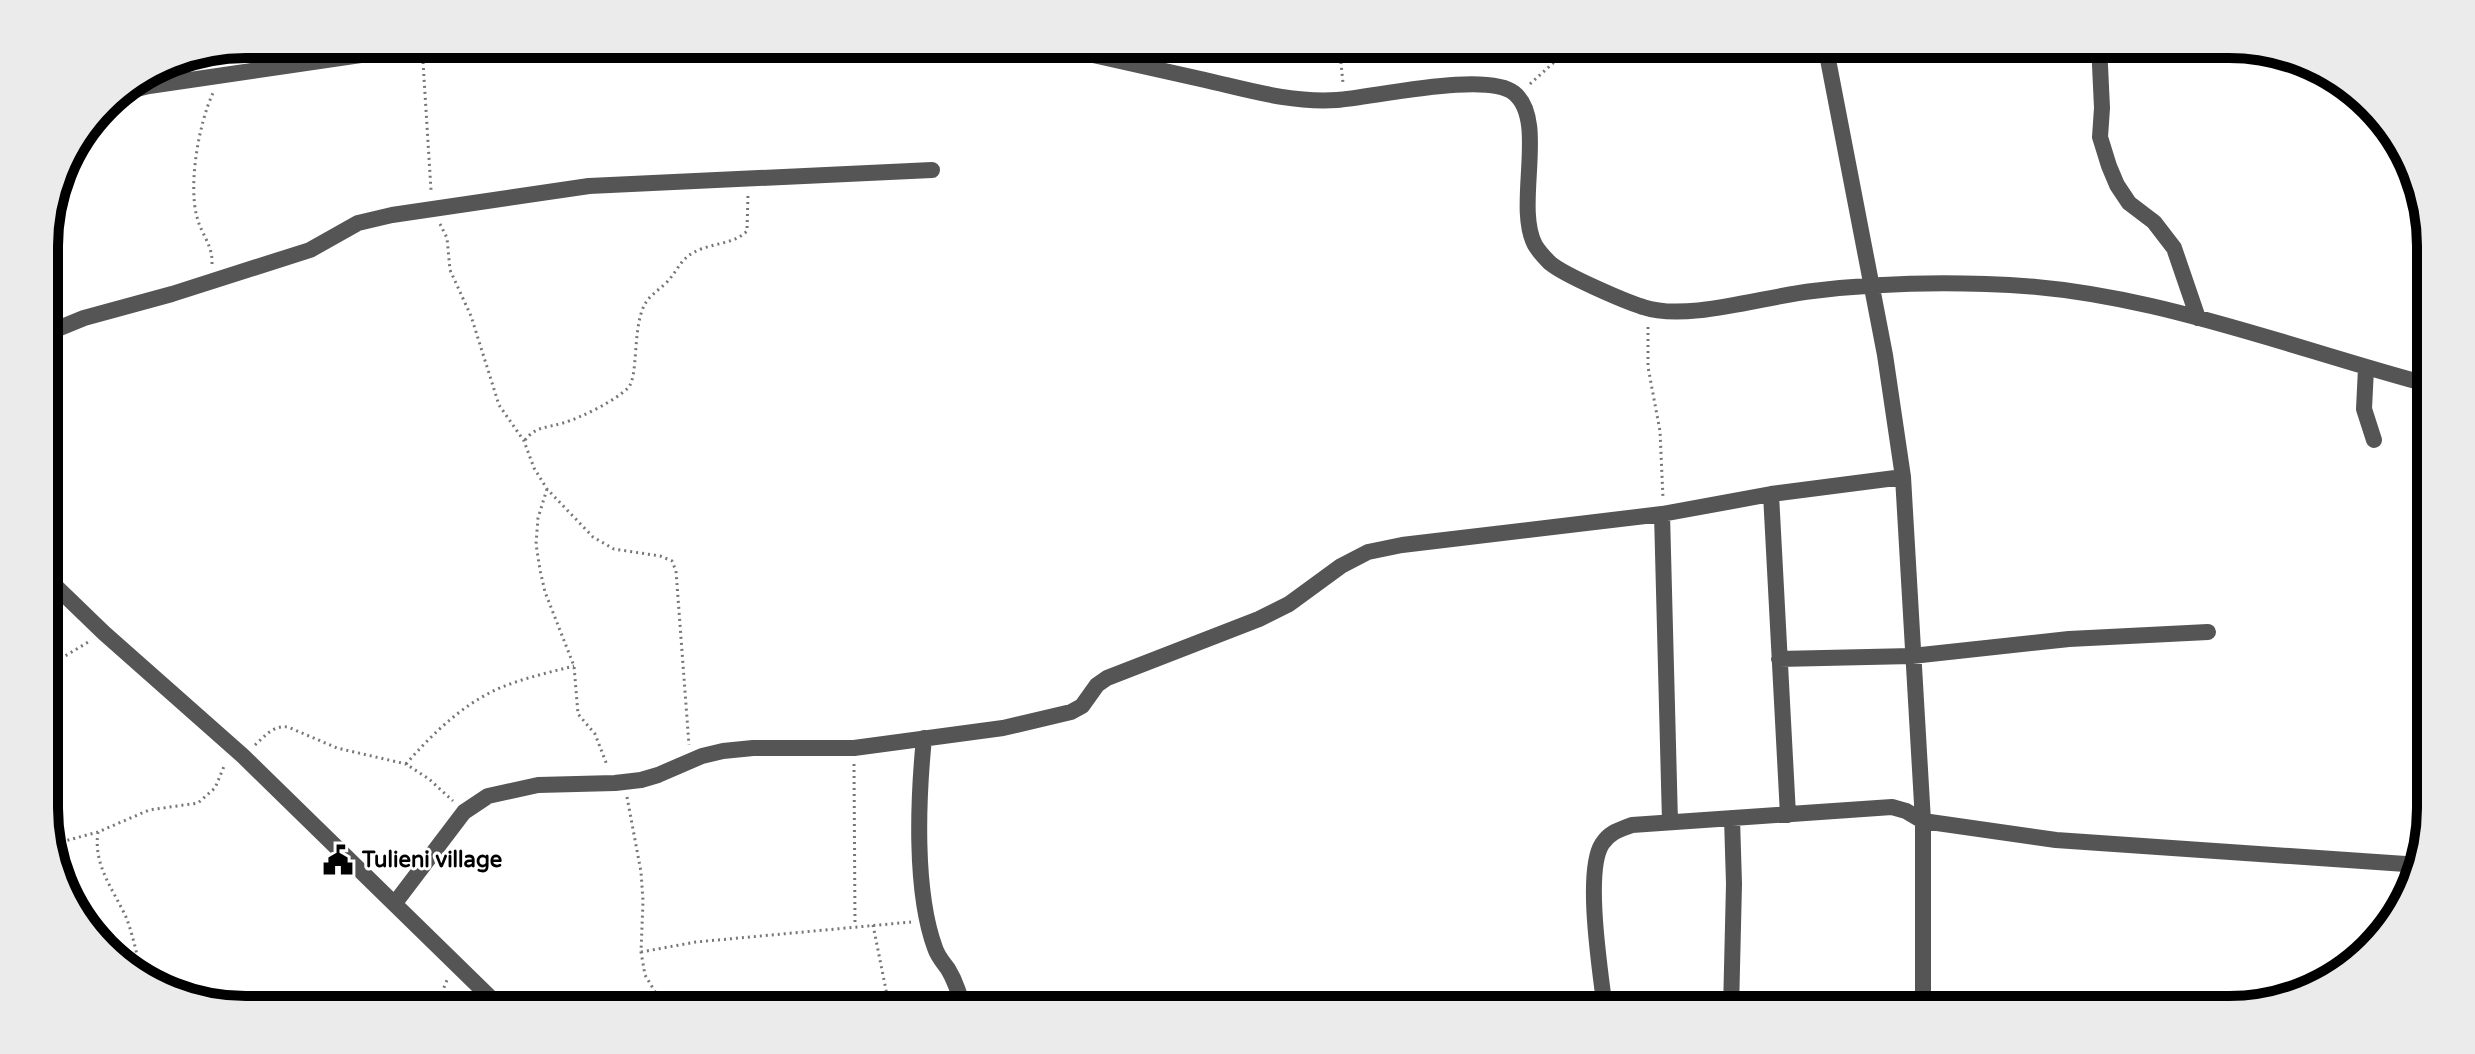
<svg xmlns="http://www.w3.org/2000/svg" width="2475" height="1054" font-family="'Varela Round',sans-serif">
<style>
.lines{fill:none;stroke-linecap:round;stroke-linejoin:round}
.path{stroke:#777;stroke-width:3;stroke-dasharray:2 4;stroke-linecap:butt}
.minor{stroke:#555;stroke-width:16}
.tertiary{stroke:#555;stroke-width:16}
.labels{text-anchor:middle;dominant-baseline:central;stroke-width:6;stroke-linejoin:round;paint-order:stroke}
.poi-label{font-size:22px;font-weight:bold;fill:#000;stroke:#fff;text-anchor:start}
.rim{fill:none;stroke:#000;stroke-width:10}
</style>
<rect width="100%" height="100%" fill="#fff"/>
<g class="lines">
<path class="path" d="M1339,44L1343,83
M423,62L431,190
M1530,84L1574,44
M440,224L447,238L450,270L471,316L499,405L524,441L534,468L547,489L593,537L614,549L660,556L672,561L676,571L689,745
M212,264C213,245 201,234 197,217C188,184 199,123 213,93
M1648,327V367L1660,431L1663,498
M525,440C536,426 547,428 563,423C580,418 615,401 628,388C639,376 632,327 645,304C650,295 659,290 667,282C680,268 680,257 701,249C717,243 735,243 747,231L748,194
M547,489L538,518L536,544L540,570L545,592L574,666L578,714L595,734L607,765
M45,668L90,641
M255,745C265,736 273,725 288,727L337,748L406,764L429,779L453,801
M406,764C433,733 464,703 502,687C525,678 550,672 574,666
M854,764L855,925
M627,797L641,872L643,901L641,952L645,975L666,1010
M98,832C93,865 113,889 126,917C133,935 137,955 141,973
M50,845L98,832L149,810L198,803L215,788L225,764
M873,925L890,1010
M641,952L696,942L911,922
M435,1010L447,980"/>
<path class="minor" d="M1044,44C1097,56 1151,68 1205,80C1249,90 1291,103 1337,100C1375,97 1487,71 1514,93C1548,120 1514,206 1535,245C1538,250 1546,259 1550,263C1564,275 1624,301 1643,307C1687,322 1765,296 1813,291C1870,284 1929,282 1986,284C2140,287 2283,346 2430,385
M1825,44L1885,355L1903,477L1923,821V1010
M2099,44L2102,108L2100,137L2109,166L2117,185L2129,203L2154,222L2174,248L2198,318
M112,95L149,86L436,44
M45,334L84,318L172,294L310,250L358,223L392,215L589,186L932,170
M2366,368L2364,409L2374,440
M1771,494L1788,815
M1662,514L1670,822
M1779,659L1912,656L2069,639L2208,632
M924,738C918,799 914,891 935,948C938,957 943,962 948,969C956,982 960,996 964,1010
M395,903L464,812L488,796L538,785L615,783L641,780L658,775L702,756L723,751L753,748H854L1003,728L1071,712L1082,706L1097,685L1107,678L1259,619L1289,604L1341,566L1368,552L1402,545L1662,514L1771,494L1903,477
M1605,1010C1601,975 1584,872 1602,844C1610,832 1619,830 1632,825L1892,807L1906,811L1923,821L2056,840L2420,865
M1731,1010L1734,884L1732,818"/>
<path class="tertiary" d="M45,576L104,633L243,756L503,1010"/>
</g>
<defs>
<g id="civic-bare" transform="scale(2.4)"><path d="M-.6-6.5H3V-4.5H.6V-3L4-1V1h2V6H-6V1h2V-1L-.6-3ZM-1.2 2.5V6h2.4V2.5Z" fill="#000" stroke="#fff" stroke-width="2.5" paint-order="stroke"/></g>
</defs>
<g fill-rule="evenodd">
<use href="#civic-bare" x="338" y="860"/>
</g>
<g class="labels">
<g class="poi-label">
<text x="362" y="860">Tulieni village</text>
</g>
</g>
<path d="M0 0H2475V1054H0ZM246 58H2229A188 188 0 0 1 2417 246V808A188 188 0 0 1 2229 996H246A188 188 0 0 1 58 808V246A188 188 0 0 1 246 58Z" fill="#ebebeb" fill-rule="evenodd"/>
<path class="rim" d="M246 58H2229A188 188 0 0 1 2417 246V808A188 188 0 0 1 2229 996H246A188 188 0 0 1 58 808V246A188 188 0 0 1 246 58Z"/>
</svg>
